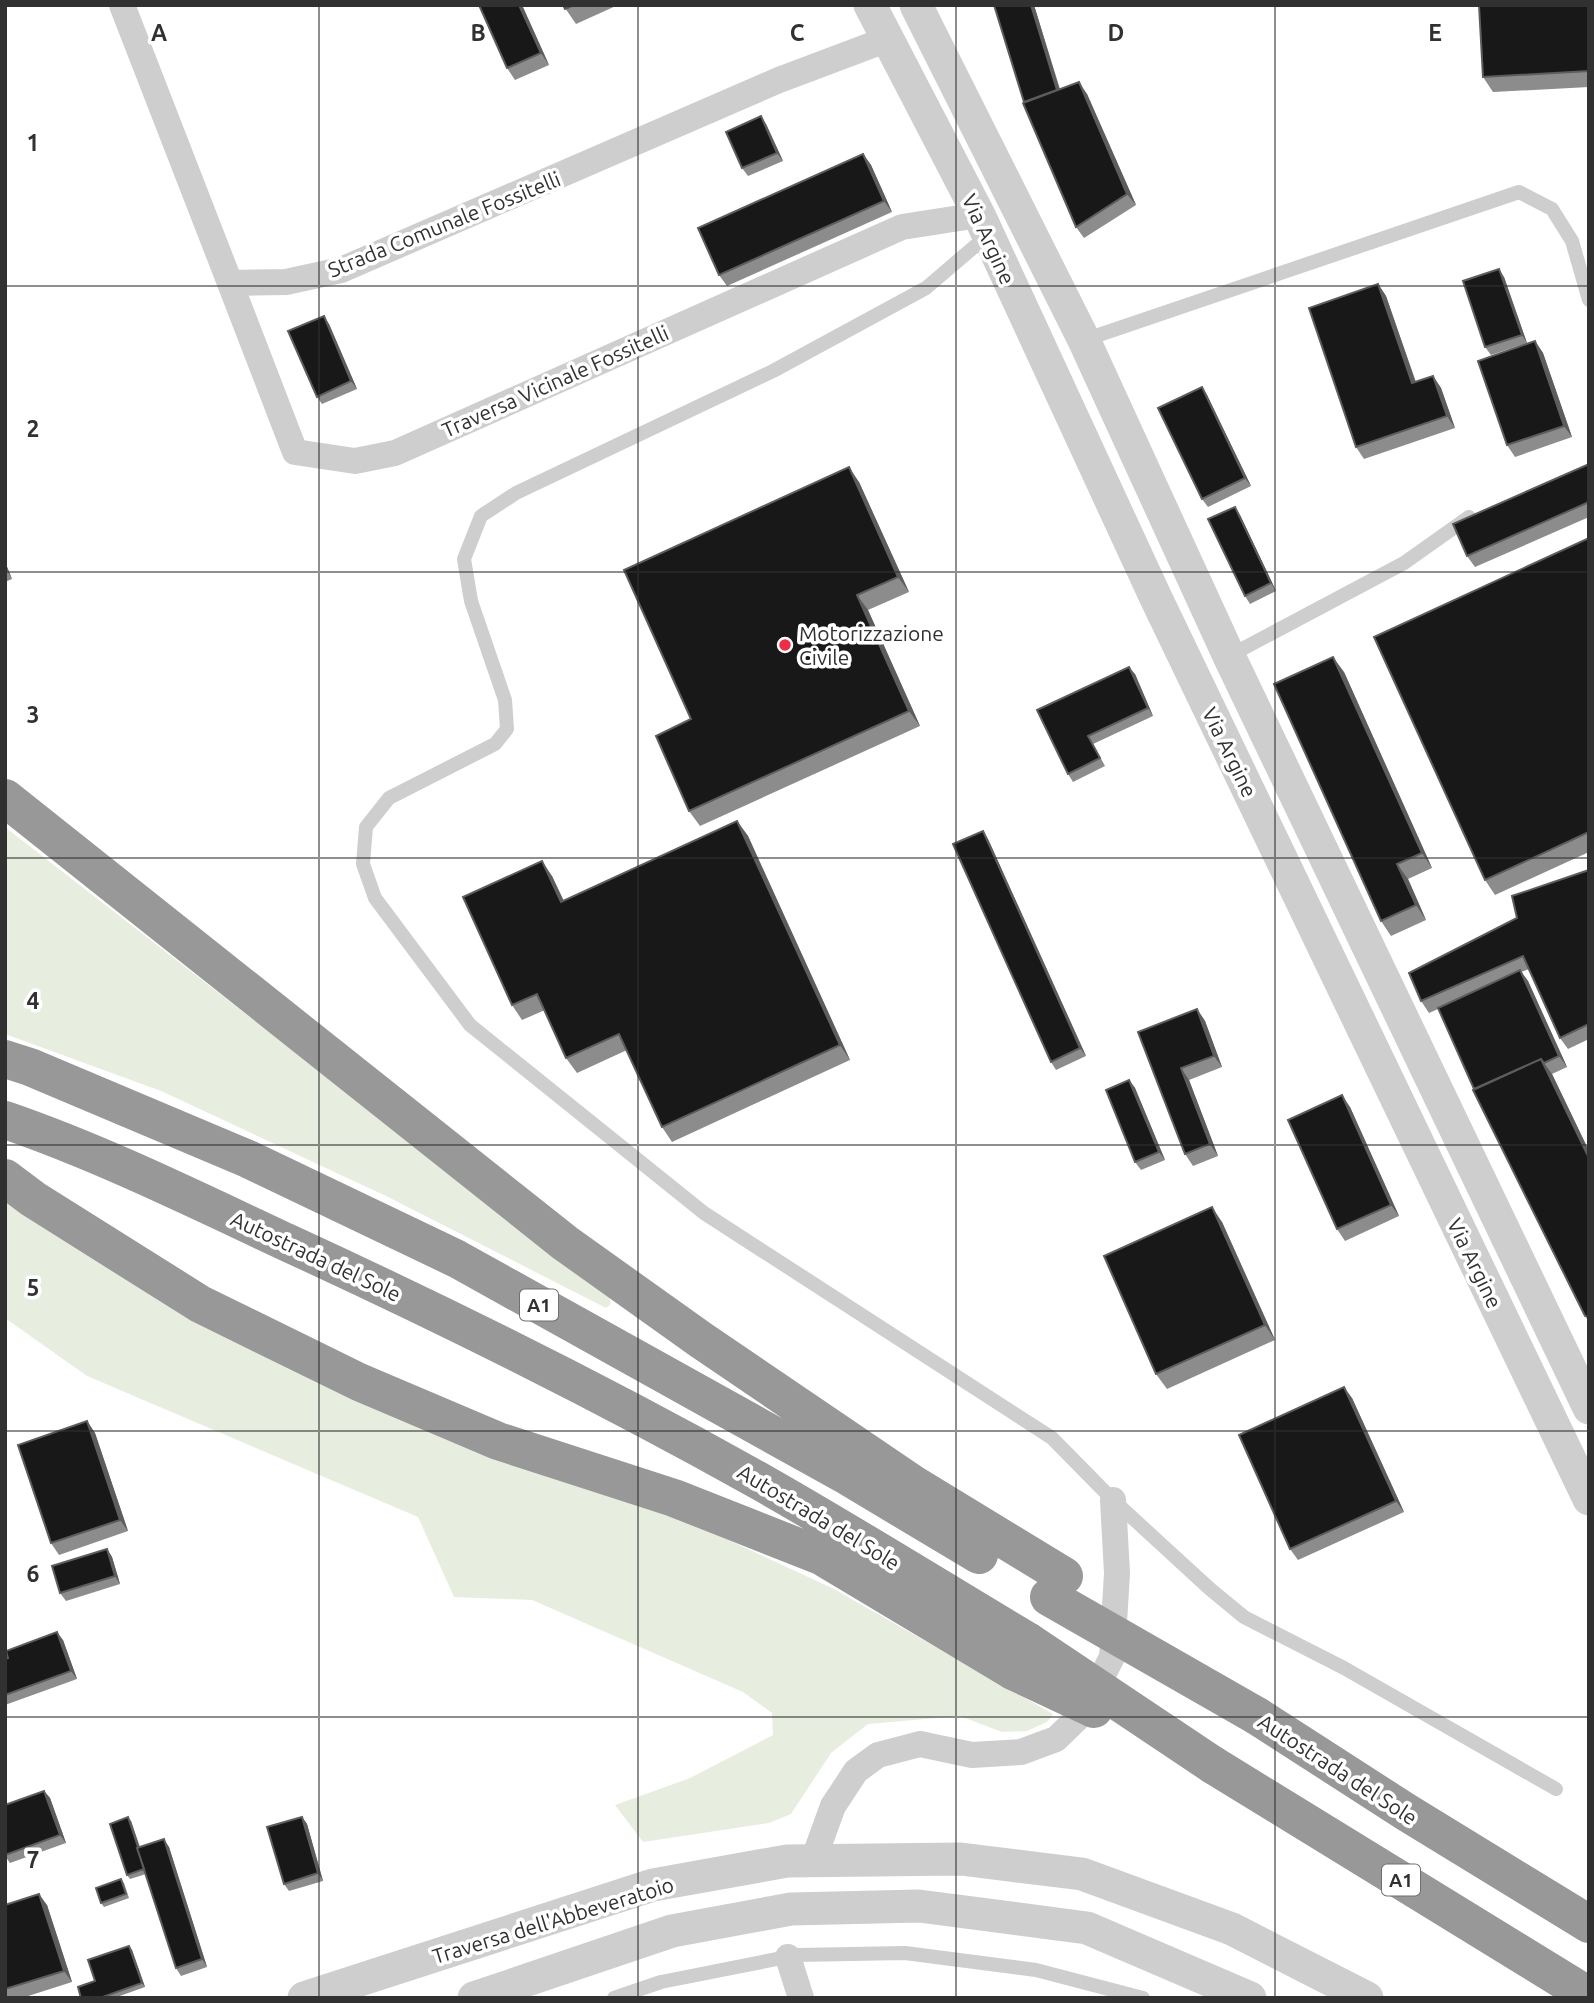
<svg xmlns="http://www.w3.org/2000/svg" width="1594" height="2003" font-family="Ubuntu,sans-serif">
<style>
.green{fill:#e8eedf}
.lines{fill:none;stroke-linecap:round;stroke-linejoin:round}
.service{stroke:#cecece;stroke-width:14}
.minor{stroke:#cecece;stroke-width:26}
.tertiary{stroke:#cecece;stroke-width:33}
.motorway{stroke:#989898;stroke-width:38}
.motorway-bridge{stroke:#989898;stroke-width:38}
.wall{fill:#8c8c8c}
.shaded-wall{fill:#5d5d5d}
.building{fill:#181818;stroke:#5d5d5d;stroke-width:2}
.grid{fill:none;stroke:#313131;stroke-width:2;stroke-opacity:0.55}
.poi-dot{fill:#ed2e47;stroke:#fff;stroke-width:2.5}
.labels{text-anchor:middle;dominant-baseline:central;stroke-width:7;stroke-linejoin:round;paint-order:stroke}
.shield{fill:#fff;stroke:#6f6f6f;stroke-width:2}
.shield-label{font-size:19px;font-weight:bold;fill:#313131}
.street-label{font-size:21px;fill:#313131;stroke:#fff}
.poi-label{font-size:21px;fill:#313131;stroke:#fff;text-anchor:start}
.grid-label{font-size:23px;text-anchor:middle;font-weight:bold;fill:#313131;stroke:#fff;stroke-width:7;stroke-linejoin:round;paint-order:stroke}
</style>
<rect width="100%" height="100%" fill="#fff"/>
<path class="green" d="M5,827L609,1296L611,1304L606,1308L388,1197L161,1091L5,1034Z
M5,1193L636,1497L834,1589L1053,1714L1047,1722L1027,1731L1002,1732L960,1716L868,1724L831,1753L791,1814L769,1823L643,1842L615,1805L690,1778L773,1735L772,1713L743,1692L532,1600L454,1597L418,1517L87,1376L5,1318Z"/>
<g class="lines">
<path class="service" d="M988,235L926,288L773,371L516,493L481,516L464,559L471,601L505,700L507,729L495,744L389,798L366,827L363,864L375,898L470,1025L704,1213L1052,1438L1113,1500L1210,1589L1244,1617L1344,1668L1556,1789
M1084,340L1519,192L1552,209L1572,241L1589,300
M1229,656L1404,563L1469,517
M614,1998L661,1982L797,1955L905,1953L1036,1970L1143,1998"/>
<path class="minor" d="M122,5L230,283L286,282L341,270L779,80L888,39
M230,283L295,452L355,461L395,453L902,227L979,215
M813,1861L833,1806L856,1771L878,1755L920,1744L972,1755L1021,1752L1056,1739L1084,1712L1112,1657L1117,1573L1113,1500
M788,1957L801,1998"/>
<path class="tertiary" d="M870,5L979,215L1155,596L1589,1499
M916,5L1084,340L1229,656L1589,1408
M304,1998L653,1885L787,1861L961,1859L1082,1874L1232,1929L1367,1998
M474,1998L672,1931L791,1909L919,1906L1087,1928L1250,1998"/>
<path class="motorway" d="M5,798L565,1243L701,1340L913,1484L1064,1576
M5,1059L30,1067L248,1159L457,1259L847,1476L979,1555
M5,1120C101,1153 194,1199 286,1242C447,1316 606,1395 761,1482C851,1533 940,1589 1029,1642
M5,1178L33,1199L200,1304L359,1382L498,1441L674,1498L821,1556L1013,1671
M1257,1716L1406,1812L1589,1924
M1213,1765L1589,1996"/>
<path class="motorway-bridge" d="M1049,1597L1257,1716
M1029,1642L1213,1765
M1013,1671L1094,1709"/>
</g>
<path class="wall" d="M479,5H522L549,65L515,80L507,68Z
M563,5H618L576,24Z
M994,5H1034L1060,89L1087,94L1136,205L1084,238L1076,227L1024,102Z
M1589,5V87L1493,92L1483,77Z
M766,124L783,161L748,176L742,168Z
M863,154L871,165L892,212L727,286L719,275Z
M1504,277L1527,343L1491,355L1485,347Z
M1378,284L1386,296L1416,382L1433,376L1441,388L1455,428L1364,459L1356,447Z
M329,324L357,389L322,404L317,397Z
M1535,341L1543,353L1572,437L1515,457L1507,445Z
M1202,387L1207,395L1251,486L1208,507L1202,499Z
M1589,464V517L1475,567L1467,556Z
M859,482L909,592L868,610L920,726L700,826L689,811L691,719Z
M1240,515L1276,591L1250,604L1245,596Z
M1589,538V852L1495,895L1485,880Z
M5,562L12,579L5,582Z
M1344,672L1432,868L1408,879L1426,920L1391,936L1381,921Z
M1135,674L1153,716L1093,744L1105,766L1073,782L1068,774L1037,710Z
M737,821L748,836L850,1060L672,1142L662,1127L627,1050L577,1073L566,1058L545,1010L522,1020L512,1005L552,876L564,901Z
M988,839L1086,1056L1056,1070L1051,1062Z
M1589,870V1039L1568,1049L1560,1038L1529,969L1521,972L1528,981L1567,1067L1552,1074L1589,1151V1322L1585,1316L1474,1089L1438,1009L1429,1013L1421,1001L1517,918Z
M1197,1009L1205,1021L1222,1067L1189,1080L1218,1156L1193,1166L1185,1154L1138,1032Z
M1129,1080L1135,1088L1165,1160L1141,1170L1135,1162Z
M1350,1107L1399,1216L1345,1241L1337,1229Z
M1222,1222L1275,1340L1167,1389L1156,1374Z
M1352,1398L1404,1512L1298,1560L1290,1549Z
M87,1421L95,1433L128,1531L59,1555L51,1543Z
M107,1549L112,1557L120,1584L66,1601L60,1593Z
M63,1640L77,1679L5,1705V1659Z
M44,1791L50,1798L66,1843L10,1863L5,1856V1805Z
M302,1817L307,1824L323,1881L289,1891L284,1884Z
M131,1821L140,1847H169L207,1967L181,1976L176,1968L146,1874L130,1879L127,1875Z
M121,1879L124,1883L129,1898L104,1907L101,1903Z
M5,1905H47L72,1982L22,1998H5Z
M129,1946L132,1950L145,1987L114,1998H81L95,1981Z"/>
<path class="shaded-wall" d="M519,5H522L549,65L541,53Z
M1031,5H1034L1064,104L1059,96Z
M1079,82L1087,94L1136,205L1127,194Z
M761,116L766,124L783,161L777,153Z
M863,154L871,165L892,212L884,201Z
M1499,269L1504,277L1527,343L1522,335Z
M1378,284L1386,296L1420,395L1412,383Z
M324,316L329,324L357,389L351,381Z
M1535,341L1543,353L1572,437L1564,426Z
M1433,376L1441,388L1455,428L1447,416Z
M1202,387L1207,395L1251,486L1245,478Z
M849,467L859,482L909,592L898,577Z
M1235,507L1240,515L1276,591L1271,583Z
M5,562L12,579L5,567Z
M857,595L868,610L920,726L909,711Z
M1333,657L1344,672L1432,868L1422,853Z
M1129,667L1135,674L1153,716L1148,708Z
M737,821L748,836L850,1060L840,1045Z
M983,831L988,839L1086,1056L1080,1048Z
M542,861L552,876L571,917L561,902Z
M1397,864L1408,879L1426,920L1416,905Z
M1520,970L1528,981L1567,1067L1559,1056Z
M1197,1009L1205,1021L1222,1067L1214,1056Z
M1541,1059L1552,1074L1589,1151V1158Z
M1181,1068L1189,1080L1218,1156L1210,1144Z
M1129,1080L1135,1088L1165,1160L1159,1152Z
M1342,1095L1350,1107L1399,1216L1391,1205Z
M1212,1207L1222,1222L1275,1340L1265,1325Z
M1344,1387L1352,1398L1404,1512L1396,1501Z
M87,1421L95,1433L128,1531L120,1520Z
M107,1549L112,1557L120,1584L115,1576Z
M57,1632L63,1640L77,1679L71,1671Z
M44,1791L50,1798L66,1843L60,1835Z
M128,1817L131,1821L148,1873L146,1869Z
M302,1817L307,1824L323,1881L318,1873Z
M164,1839L169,1847L207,1967L202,1959Z
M39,1894L47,1905L72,1982L64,1971Z
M129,1946L132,1950L145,1987L142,1983Z"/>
<path class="building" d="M479,5H519L541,53L507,68Z
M563,5H574L565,9Z
M994,5H1031L1057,90L1024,102Z
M1479,5H1589V71L1483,77Z
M1079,82L1127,194L1076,227L1023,103Z
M761,116L777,153L742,168L726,132Z
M863,154L884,201L719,275L698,228Z
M1499,269L1522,335L1485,347L1463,281Z
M1378,284L1412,383L1433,376L1447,416L1356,447L1309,308Z
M324,316L351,381L317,397L288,331Z
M1535,341L1564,426L1507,445L1478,361Z
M1202,387L1245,478L1202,499L1158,408Z
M1589,464V502L1467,556L1453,524Z
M849,467L898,577L857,595L909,711L689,811L656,736L691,719L624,570Z
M1235,507L1271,583L1245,596L1208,519Z
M1589,538V832L1485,880L1374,637Z
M1333,657L1422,853L1397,864L1416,905L1381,921L1274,684Z
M1129,667L1148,708L1088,736L1100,758L1068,774L1037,710Z
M737,821L840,1045L662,1127L619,1034L566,1058L537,994L512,1005L463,897L542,861L561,902Z
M983,831L1080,1048L1051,1062L953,844Z
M1589,870V1024L1560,1038L1523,956L1421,1001L1409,973L1517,918L1512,896Z
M1520,970L1559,1056L1544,1063L1541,1059L1474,1089L1438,1008Z
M1197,1009L1214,1056L1181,1068L1210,1144L1185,1154L1138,1032Z
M1541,1059L1589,1158V1317L1585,1316L1473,1090Z
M1129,1080L1159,1152L1135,1162L1106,1090Z
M1342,1095L1391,1205L1337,1229L1288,1120Z
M1212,1207L1265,1325L1156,1374L1104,1256Z
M1344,1387L1396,1501L1290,1549L1239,1435Z
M87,1421L120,1520L51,1543L18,1445Z
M107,1549L115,1576L60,1593L52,1566Z
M57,1632L71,1671L5,1695V1659L8,1658L6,1651Z
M44,1791L60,1835L5,1855V1805Z
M128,1817L138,1847L137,1848L144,1869L127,1875L110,1824Z
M302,1817L318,1873L284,1884L267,1827Z
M164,1839L202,1959L176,1968L137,1848Z
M121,1879L126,1894L101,1903L96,1888Z
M39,1894L64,1971L5,1989V1905Z
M129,1946L142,1983L100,1998H81L78,1987L95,1981L88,1960Z"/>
<path class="grid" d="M319,5V1998M638,5V1998M956,5V1998M1275,5V1998M5,286H1589M5,572H1589M5,858H1589M5,1145H1589M5,1431H1589M5,1717H1589"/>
<circle class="poi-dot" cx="785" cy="645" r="7"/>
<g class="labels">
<g class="shield">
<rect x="520" y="1289.5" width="38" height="31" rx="5"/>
<rect x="1382" y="1864.5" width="38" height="31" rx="5"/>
</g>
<g class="shield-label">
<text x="539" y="1305">A1</text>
<text x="1401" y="1880">A1</text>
</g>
<g class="street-label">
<text transform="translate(444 224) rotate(-22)">Strada Comunale Fossitelli</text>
<text transform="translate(989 239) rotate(65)">Via Argine</text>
<text transform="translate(555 381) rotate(-24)">Traversa Vicinale Fossitelli</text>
<text transform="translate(1230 752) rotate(64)">Via Argine</text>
<text transform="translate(316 1256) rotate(25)">Autostrada del Sole</text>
<text transform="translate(1475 1263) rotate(64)">Via Argine</text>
<text transform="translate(819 1517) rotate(31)">Autostrada del Sole</text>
<text transform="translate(1338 1769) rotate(33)">Autostrada del Sole</text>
<text transform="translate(553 1920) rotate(-17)">Traversa dell'Abbeveratoio</text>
</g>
<g class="poi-label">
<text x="799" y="633">Motorizzazione<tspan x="799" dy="24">Civile</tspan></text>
</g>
</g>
<g class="grid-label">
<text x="159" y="41">A</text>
<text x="478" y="41">B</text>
<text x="797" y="41">C</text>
<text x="1116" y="41">D</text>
<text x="1435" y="41">E</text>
<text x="33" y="151">1</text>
<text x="33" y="437">2</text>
<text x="33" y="723">3</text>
<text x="33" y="1009">4</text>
<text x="33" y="1296">5</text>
<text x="33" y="1582">6</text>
<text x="33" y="1868">7</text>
</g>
<rect width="1594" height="2003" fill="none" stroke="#313131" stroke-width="14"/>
</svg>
